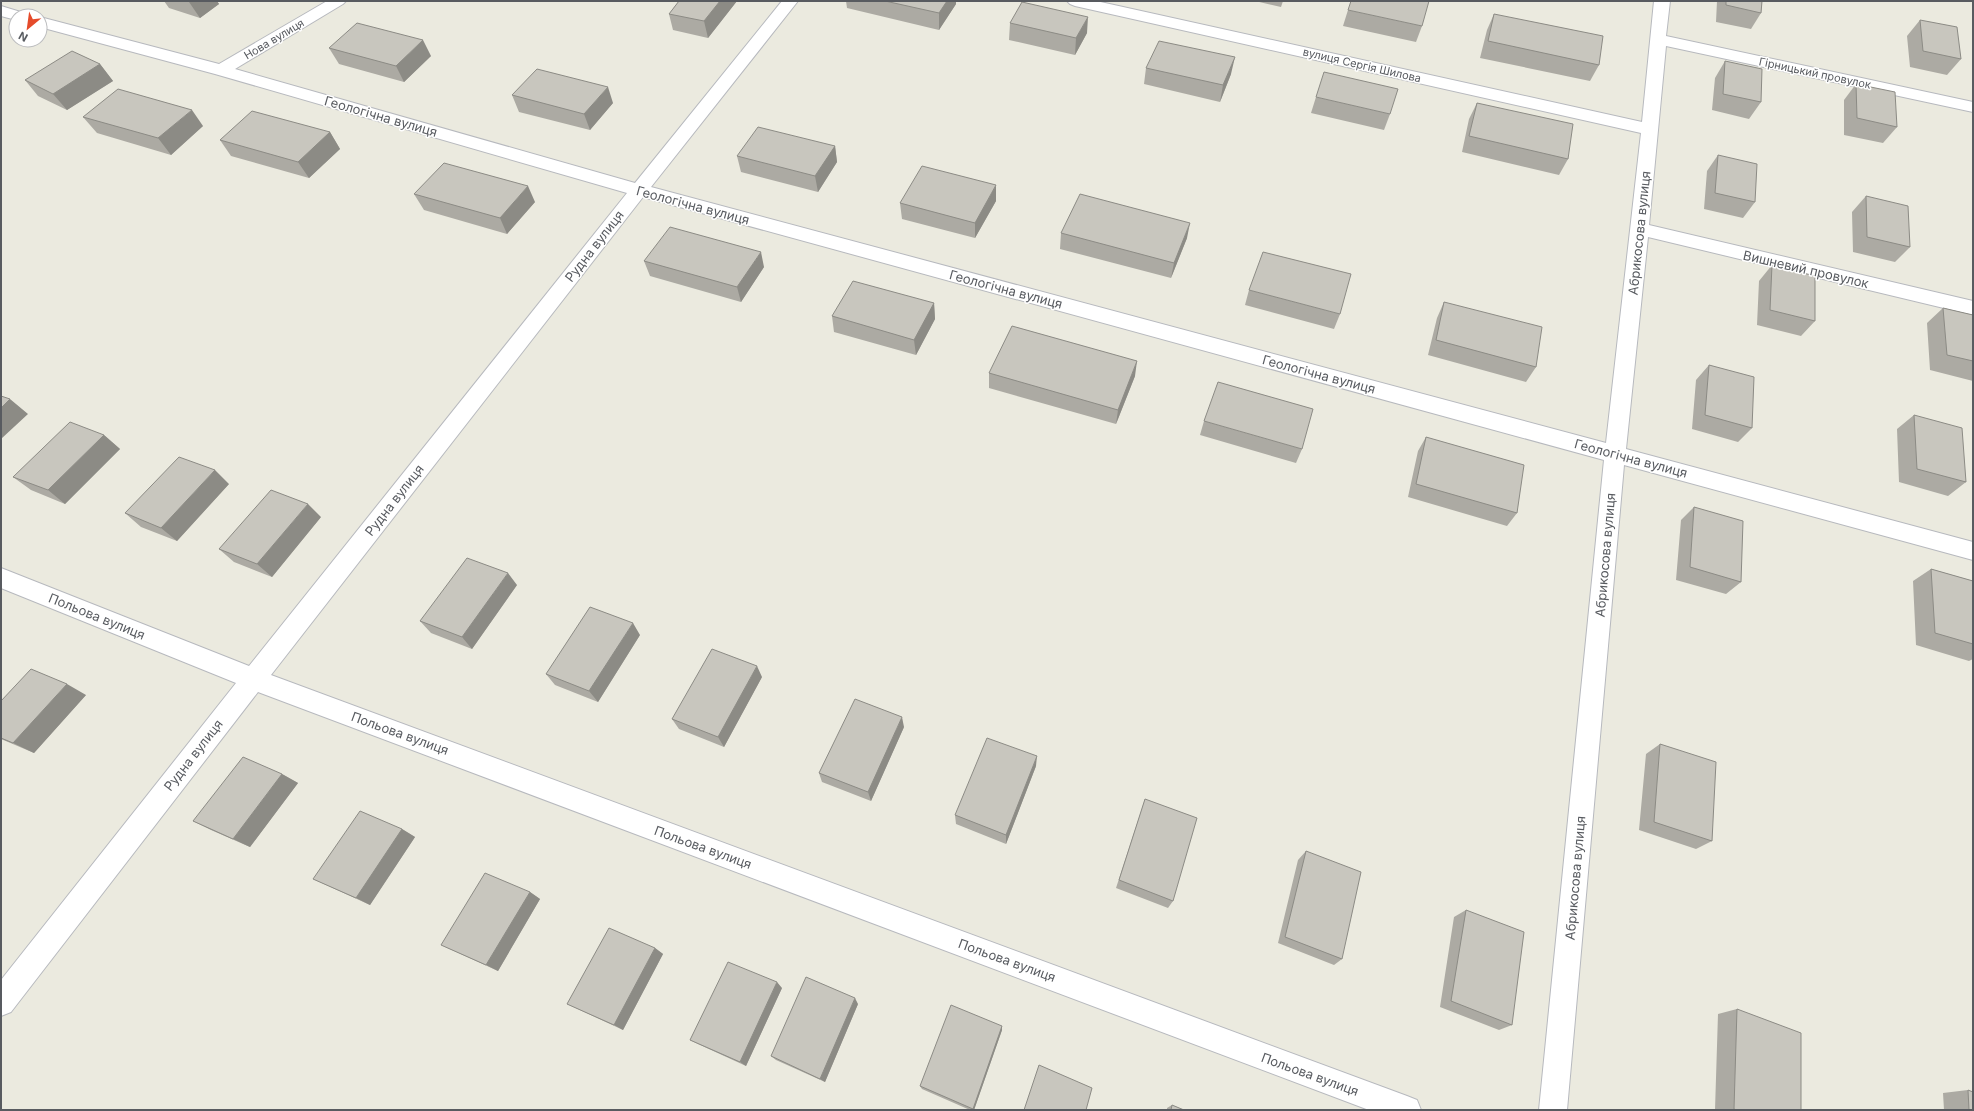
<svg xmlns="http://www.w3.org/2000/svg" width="1974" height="1111" font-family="Inter,sans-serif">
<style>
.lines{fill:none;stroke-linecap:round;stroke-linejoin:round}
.minor-casing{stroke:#b7b9be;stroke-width:2}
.minor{fill:#fff;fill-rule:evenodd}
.wall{fill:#acaaa3}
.shaded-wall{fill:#8c8b85}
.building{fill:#c8c6be;stroke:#8c8b85}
.labels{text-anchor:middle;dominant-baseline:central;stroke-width:3;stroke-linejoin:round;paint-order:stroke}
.far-street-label{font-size:11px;fill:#585b60;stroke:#fff}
.street-label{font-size:13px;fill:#585b60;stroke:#fff}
</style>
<rect width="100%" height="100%" fill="#ebeadf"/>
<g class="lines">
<g class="minor-casing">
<path id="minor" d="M327,1H346L343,4L235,69L635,183L782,1H798L651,187L1606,443L1641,133L1075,6L1070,4L1067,1H1096L1642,122L1654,1H1670L1666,36L1973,102V112L1666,46L1649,225L1973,301V315L1648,237L1626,449L1973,542V560L1624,465L1567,1110H1539L1604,460L643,197L271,675L1407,1096L1417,1100L1421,1110H1369L258,692L11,1012L1,1016V980L236,683L1,588V568L249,666L627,193L215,74L40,27V17L219,64Z
M1,6L24,13L27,16H16V20L1,16Z"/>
</g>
<use href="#minor" class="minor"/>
</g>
<path class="wall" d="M164,1H217L219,4L200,18L169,8Z
M679,1H737L708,38L673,30L669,14Z
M846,1H956V4L939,30L847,8Z
M1255,1H1283L1281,7Z
M1717,1H1762L1761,13L1751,29L1716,22Z
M1348,10L1422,26L1416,42L1343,26Z
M1494,14L1599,65L1590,81L1480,58L1487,30Z
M1920,20L1961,59L1947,75L1910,67L1907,36Z
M1010,23L1087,33L1075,55L1009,40Z
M329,48L431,56L404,82L339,64Z
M1725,61L1761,102L1749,119L1712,110L1715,78Z
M100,64L113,81L67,110L38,96L25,80Z
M1146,68L1231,74L1220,102L1144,84Z
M1856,84L1897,127L1883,143L1844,135V100Z
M512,95L613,103L590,130L519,112Z
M1316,97L1390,114L1384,130L1311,113Z
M1477,103L1568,159L1559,175L1462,152L1469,119Z
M83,117L203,126L171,155L97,133Z
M330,132L340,149L309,178L231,156L220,140Z
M835,146L837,162L818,192L741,172L737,156Z
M1718,155L1755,202L1743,218L1704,209L1707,171Z
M414,194L535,202L507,234L424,210Z
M1866,196L1910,247L1895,262L1853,252L1852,212Z
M996,201L975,238L902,219L900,203Z
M1061,233L1187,238L1171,278L1060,249Z
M644,261L764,267L741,302L650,276Z
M1772,265L1815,321L1801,336L1757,325L1759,281Z
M1249,290L1340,314L1334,329L1245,305Z
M1444,302L1536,367L1526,382L1428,355L1437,318Z
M934,303L935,319L916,355L834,332L832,316Z
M1943,308L1973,315V381L1930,370L1927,323Z
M1709,365L1752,428L1738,442L1692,429L1696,380Z
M989,373L1135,376L1116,424L989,388Z
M1914,415L1966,482L1948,496L1899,482L1897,429Z
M1204,421L1302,449L1296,463L1200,435Z
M104,435L120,449L65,504L31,490L13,477Z
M1426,437L1517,513L1507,526L1408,497L1418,451Z
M229,484L177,541L141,527L125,513Z
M1694,507L1741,582L1726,594L1676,580L1681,520Z
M321,517L272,577L234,562L219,549Z
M1931,569L1973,581V659L1969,661L1916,645L1913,581Z
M517,585L472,649L431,633L420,621Z
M640,635L598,702L555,685L546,674Z
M762,677L724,747L679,729L672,719Z
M86,695L34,753L1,739V701Z
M904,727L871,801L822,782L819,773Z
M1660,744L1712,841L1696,849L1639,830L1646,754Z
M1036,766L1006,844L956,824L955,815Z
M282,774L298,783L250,847L211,830L193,821Z
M1145,799L1173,901L1168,908L1116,888Z
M402,829L415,837L370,905L313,879Z
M1306,851L1342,959L1334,965L1278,943L1298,860Z
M530,892L540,899L498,971L441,945Z
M1466,910L1512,1025L1499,1030L1440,1007L1454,917Z
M655,948L663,954L623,1030L567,1004Z
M782,988L746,1066L698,1044L690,1040Z
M858,1004L825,1082L776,1060L771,1056Z
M1737,1009L1801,1110H1715L1718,1014Z
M1002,1026V1030L974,1110H970L922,1089L920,1086Z
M1968,1090L1973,1110H1944L1943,1093Z
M1172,1105L1184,1110H1167V1108Z"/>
<path class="shaded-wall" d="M190,1H217L219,4L200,18L189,2Z
M720,1H737L708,38L704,21Z
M947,1H956V4L939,30V13Z
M1088,17L1087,33L1075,55L1076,38Z
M423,40L431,56L404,82L396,66Z
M1235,57L1231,74L1220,102L1223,85Z
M100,64L113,81L67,110L53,94Z
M608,87L613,103L590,130L584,114Z
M192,110L203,126L171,155L158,138Z
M330,132L340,149L309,178L298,162Z
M835,146L837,162L818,192L815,176Z
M996,185V201L975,238V223Z
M528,186L535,202L507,234L500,218Z
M1190,223L1187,238L1171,278L1174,263Z
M761,252L764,267L741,302L737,287Z
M934,303L935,319L916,355L914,340Z
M1137,361L1135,376L1116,424L1118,410Z
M10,399L28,414L1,439V408Z
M104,435L120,449L65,504L48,490Z
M215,470L229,484L177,541L161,528Z
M308,504L321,517L272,577L257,564Z
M508,573L517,585L472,649L462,637Z
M633,623L640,635L598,702L589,691Z
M757,666L762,677L724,747L718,737Z
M67,684L86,695L34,753L13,743Z
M902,717L904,727L871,801L868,792Z
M1037,756L1036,766L1006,844V835Z
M282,774L298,783L250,847L233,839Z
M402,829L415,837L370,905L356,898Z
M530,892L540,899L498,971L486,965Z
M655,948L663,954L623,1030L614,1025Z
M777,982L782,988L746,1066L740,1062Z
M855,998L858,1004L825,1082L820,1079Z
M1002,1026V1030L974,1110H973V1109Z"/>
<path class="building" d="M679,1H720L704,21L669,14Z
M885,1H947L939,13Z
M1351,1H1429L1422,26L1348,10Z
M1726,1H1762L1761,13L1726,5Z
M1022,2L1088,17L1076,38L1010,23Z
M1494,14L1603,36L1599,65L1488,41Z
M1920,20L1957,27L1961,59L1923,51Z
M357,23L423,40L396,66L329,48Z
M1159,41L1235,57L1223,85L1146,68Z
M72,51L100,64L53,94L25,80Z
M1725,61L1762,69L1761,102L1723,94Z
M537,69L608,87L584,114L512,95Z
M1324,72L1398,89L1390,114L1316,97Z
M1856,84L1895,92L1897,127L1857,118Z
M118,89L192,110L158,138L83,117Z
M1477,103L1573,124L1568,159L1469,136Z
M252,111L330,132L298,162L220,140Z
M758,127L835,146L815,176L737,156Z
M1718,155L1757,164L1755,202L1715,193Z
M444,163L528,186L500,218L414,194Z
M922,166L996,185L975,223L900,203Z
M1080,194L1190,223L1174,263L1061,233Z
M1866,196L1908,206L1910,247L1867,237Z
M670,227L761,252L737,287L644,261Z
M1263,252L1351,274L1340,314L1249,290Z
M1772,265L1815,276V321L1770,310Z
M853,281L934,303L914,340L832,316Z
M1444,302L1542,327L1536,367L1436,340Z
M1943,308L1973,315V361L1947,355Z
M1012,326L1137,361L1118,410L989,373Z
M1709,365L1754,377L1752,428L1705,415Z
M1218,382L1313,409L1302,449L1204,421Z
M1,396L10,399L1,408Z
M1914,415L1962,428L1966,482L1917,469Z
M70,422L104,435L48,490L13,477Z
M1426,437L1524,465L1517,513L1416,484Z
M179,457L215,470L161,528L125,513Z
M271,490L308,504L257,564L219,549Z
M1694,507L1743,521L1741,582L1690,567Z
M467,558L508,573L462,637L420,621Z
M1931,569L1973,581V644L1935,633Z
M590,607L633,623L589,691L546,674Z
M712,649L757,666L718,737L672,719Z
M31,669L67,684L13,743L1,738V701Z
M855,699L902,717L868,792L819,773Z
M987,738L1037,756L1006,835L955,815Z
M1660,744L1716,762L1712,841L1654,822Z
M243,757L282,774L233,839L193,821Z
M1145,799L1197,818L1173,901L1119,880Z
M360,811L402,829L356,898L313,879Z
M1306,851L1361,872L1342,959L1285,937Z
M485,873L530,892L486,965L441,945Z
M1466,910L1524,932L1512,1025L1451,1001Z
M609,928L655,948L614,1025L567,1004Z
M728,962L777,982L740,1062L690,1040Z
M806,977L855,998L820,1079L771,1056Z
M951,1005L1002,1026L973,1109L920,1086Z
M1737,1009L1801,1033V1110H1736L1734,1109Z
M1039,1065L1092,1088L1086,1110H1024Z
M1968,1090L1973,1092V1110H1969Z
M1172,1105L1184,1110H1171Z"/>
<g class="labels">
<g class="far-street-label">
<text transform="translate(274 39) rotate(-31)">Нова вулиця</text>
<text transform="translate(1362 65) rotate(13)">вулиця Сергія Шилова</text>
<text transform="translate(1815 73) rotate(12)">Гірницький провулок</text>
</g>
<g class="street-label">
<text transform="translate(381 116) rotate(16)">Геологічна вулиця</text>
<text transform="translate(693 205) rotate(15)">Геологічна вулиця</text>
<text transform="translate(1639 233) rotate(-84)">Абрикосова вулиця</text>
<text transform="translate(594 246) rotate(-52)">Рудна вулиця</text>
<text transform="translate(1806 269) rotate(13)">Вишневий провулок</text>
<text transform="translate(1006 289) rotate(15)">Геологічна вулиця</text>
<text transform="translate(1319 374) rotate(15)">Геологічна вулиця</text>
<text transform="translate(1631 458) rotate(15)">Геологічна вулиця</text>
<text transform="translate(394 500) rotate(-52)">Рудна вулиця</text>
<text transform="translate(1605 555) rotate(-85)">Абрикосова вулиця</text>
<text transform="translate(97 616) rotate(22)">Польова вулиця</text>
<text transform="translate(400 733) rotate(20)">Польова вулиця</text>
<text transform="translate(193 755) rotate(-52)">Рудна вулиця</text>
<text transform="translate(703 847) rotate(20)">Польова вулиця</text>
<text transform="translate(1575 878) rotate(-85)">Абрикосова вулиця</text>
<text transform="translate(1007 960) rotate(20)">Польова вулиця</text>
<text transform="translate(1310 1074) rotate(20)">Польова вулиця</text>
</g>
</g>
<rect width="1974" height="1111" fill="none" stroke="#585b60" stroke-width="4"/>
<g transform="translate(28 28) rotate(209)"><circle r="19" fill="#ffffff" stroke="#bcbdbf"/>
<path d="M0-3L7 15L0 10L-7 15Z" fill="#e54b2b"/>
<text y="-6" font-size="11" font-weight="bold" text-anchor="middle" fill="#585b60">N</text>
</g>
</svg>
